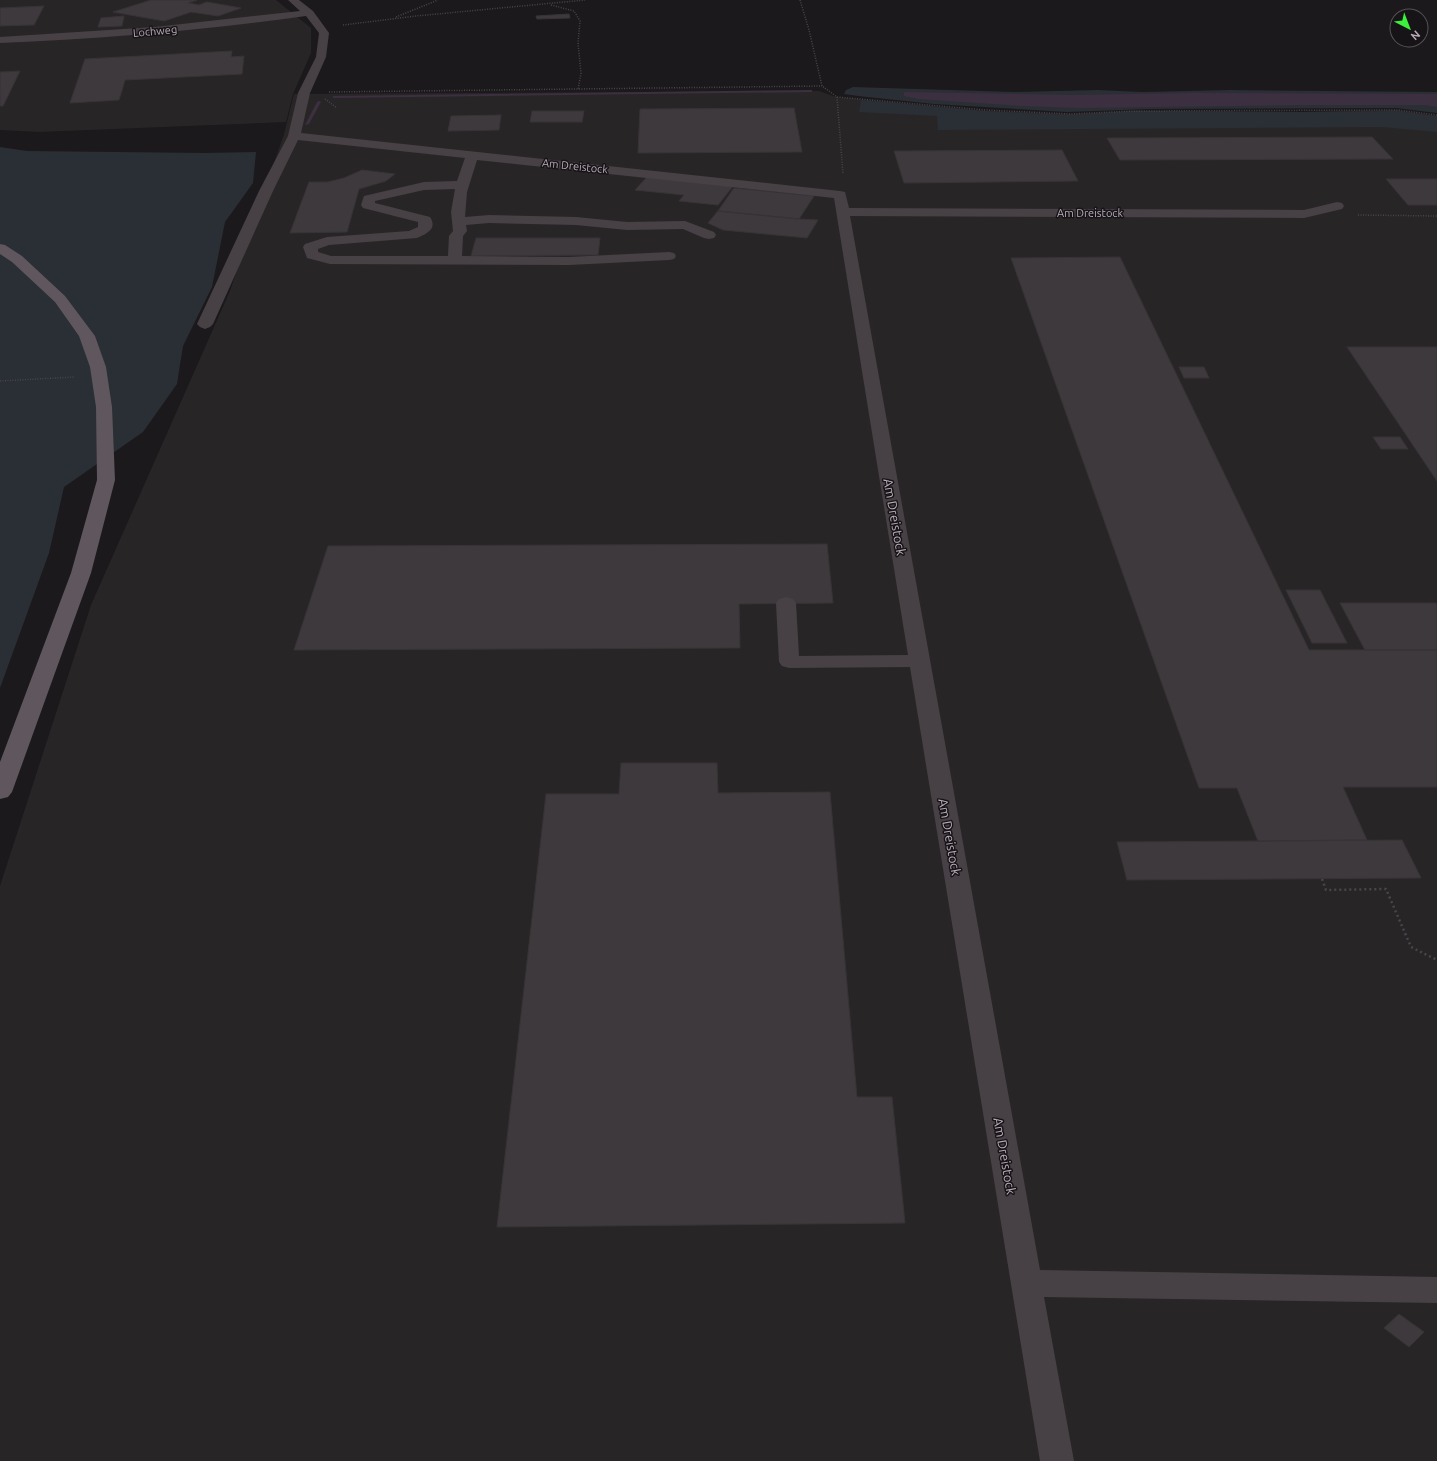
<svg xmlns="http://www.w3.org/2000/svg" width="1437" height="1461" font-family="Ubuntu,sans-serif">
<style>
.built{fill:#282527}
.green{fill:#292f34}
.water{fill:#3c2f40}
.lines{fill:none;stroke-linecap:round;stroke-linejoin:round}
.stream{fill:#3c2f40;fill-rule:evenodd}
.building{fill:#3d393c;stroke:#373336}
.path-far1{stroke:#4c444c;stroke-width:1.5;stroke-dasharray:1 1.5;stroke-linecap:butt}
.path{stroke:#4c444c;stroke-width:2.5;stroke-dasharray:2 3;stroke-linecap:butt}
.minor{fill:#474146;fill-rule:evenodd}
.major{fill:#5f565e;fill-rule:evenodd}
.labels{text-anchor:middle;dominant-baseline:central;stroke-width:3;stroke-linejoin:round;paint-order:stroke}
.far-street-label{font-size:11px;fill:#bbacba;stroke:#161416}
.street-label{font-size:13px;fill:#bbacba;stroke:#161416}
</style>
<rect width="100%" height="100%" fill="#1b191b"/>
<path class="built" d="M0,0H276L311,28V53L293,94L286,122L39,132L0,130Z
M819,91L836,97L985,111L1070,114L1134,111L1298,112L1396,110L1437,116V1461H0V886L91,605L230,291L284,134L294,94Z"/>
<path class="green" d="M853,87L1014,92L1098,90L1142,92L1230,90L1437,92V113L1396,108L1150,109L1067,112L934,104L858,96L844,94L846,90Z
M861,100L986,111L1070,115L1136,111L1299,112L1397,111L1437,116V132L1382,127L938,130L937,116L859,112Z
M0,147L27,151L204,153L256,152L253,183L225,222L212,287L183,346L177,384L143,432L64,487L49,553L0,688Z"/>
<path class="water" d="M904,92L1073,95L1190,93L1437,94V107L1425,105H1303L1080,108L1020,106L919,99L904,96Z"/>
<g class="lines">
<path class="stream" d="M810,90H812V92L334,98L332,97L334,96Z
M319,101L321,102L309,124L305,125L317,102Z"/>
</g>
<path class="building" d="M151,0H197L188,3L199,5L207,2L241,8L218,16L191,12L164,21L113,12Z
M44,6L34,25L0,26V8Z
M569,14L570,18L537,19L536,16Z
M124,16L122,26L98,27L101,18Z
M232,51L231,57L244,56L242,74L125,80L119,100L70,103L85,59Z
M20,71L3,106H0V72Z
M794,108L802,152L638,153L640,109Z
M532,111H584L582,122H530Z
M501,115L499,130L448,131L451,116Z
M1372,137L1393,159L1120,160L1107,138Z
M1062,150L1078,181L904,183L894,151Z
M362,170L395,174L386,181L359,189L347,232L290,233L309,182H328L344,178Z
M647,177L733,186L718,205L679,201L684,195L635,190Z
M1386,179H1437V205H1408Z
M734,188L814,196L799,219L718,211Z
M718,211L799,219L818,220L807,238L723,230L708,223Z
M476,238H600L598,255L471,256Z
M1120,257L1309,650H1437V787H1343L1367,840L1258,841L1237,788H1199L1011,258Z
M1347,347H1437V481Z
M1179,367H1204L1209,378H1184Z
M1373,437H1400L1408,449H1381Z
M827,544L833,603L739,604L740,648L294,650L328,546Z
M1286,590H1320L1347,643H1312Z
M1340,603H1436L1437,605V650H1365Z
M621,763H717L718,793L830,792L857,1097H892L905,1223L497,1227L546,794H619Z
M1402,840L1421,878L1127,880L1117,842Z
M1399,1314L1424,1332L1409,1347L1384,1328Z"/>
<g class="lines">
<path class="path-far1" d="M800,0L809,30L822,86L837,97L985,110L1070,114L1134,111L1397,110L1437,115
M551,5L574,11L580,21L578,43L581,73L578,90
M396,17L438,0
M343,25L416,16L585,0
M329,92L822,86
M837,97L843,174
M325,99L337,108
M1358,215L1437,216
M0,381L75,377"/>
<path class="path" d="M1322,879L1326,890L1386,889L1411,947L1437,960"/>
<path class="minor" d="M288,0H299L313,11L329,33L326,57L310,93L301,133L840,191L845,192L849,208L1304,210L1337,202L1342,203L1344,206L1342,209L1304,218L850,216L1040,1270L1437,1277V1303L1044,1297L1074,1461H1040L910,667L789,668L782,666L779,662L776,603L779,599L786,597L793,599L796,603L799,656L908,655L834,198L477,160L467,192L465,217L489,215L576,217L627,222L685,221L714,232L716,235L714,238L709,239L704,238L683,229L627,230L576,225L489,223L466,225L467,231L463,236L462,256L569,257L669,252L674,253L676,256L674,259L669,260L569,265L330,264L307,258L303,247L305,244L327,237L409,231L418,227V222L363,208L361,205L364,196L424,182L457,181L465,158L298,140L273,191L213,324L210,327L205,329L200,327L197,324L259,191L288,136L298,93L316,57L319,33L306,16C205,30 103,39 0,43V37L155,27L300,11ZM455,189L451,212L453,231L449,236L448,256H331L318,252V249L329,245L417,238C426,234 438,229 430,217L375,203V201L424,190Z"/>
<path class="major" d="M0,244L5,245L22,256L65,296L95,336L106,367L112,407L115,480L91,573L12,792L8,797L0,799V762L71,573L97,480L96,407L90,367L79,336L55,302L12,262L0,254Z"/>
</g>
<g class="labels">
<g class="far-street-label">
<text transform="translate(155 31) rotate(-5)">Lochweg</text>
<text transform="translate(575 166) rotate(6)">Am Dreistock</text>
<text x="1090" y="213">Am Dreistock</text>
</g>
<g class="street-label">
<text transform="translate(895 517) rotate(80)">Am Dreistock</text>
<text transform="translate(950 837) rotate(80)">Am Dreistock</text>
<text transform="translate(1005 1156) rotate(80)">Am Dreistock</text>
</g>
</g>
<g transform="translate(1409 28) rotate(138)"><circle r="19" fill="#161416" stroke="#585158"/>
<path d="M0-3L7 15L0 10L-7 15Z" fill="#3bf13c"/>
<text y="-6" font-size="11" font-weight="bold" text-anchor="middle" fill="#bbacba">N</text>
</g>
</svg>
